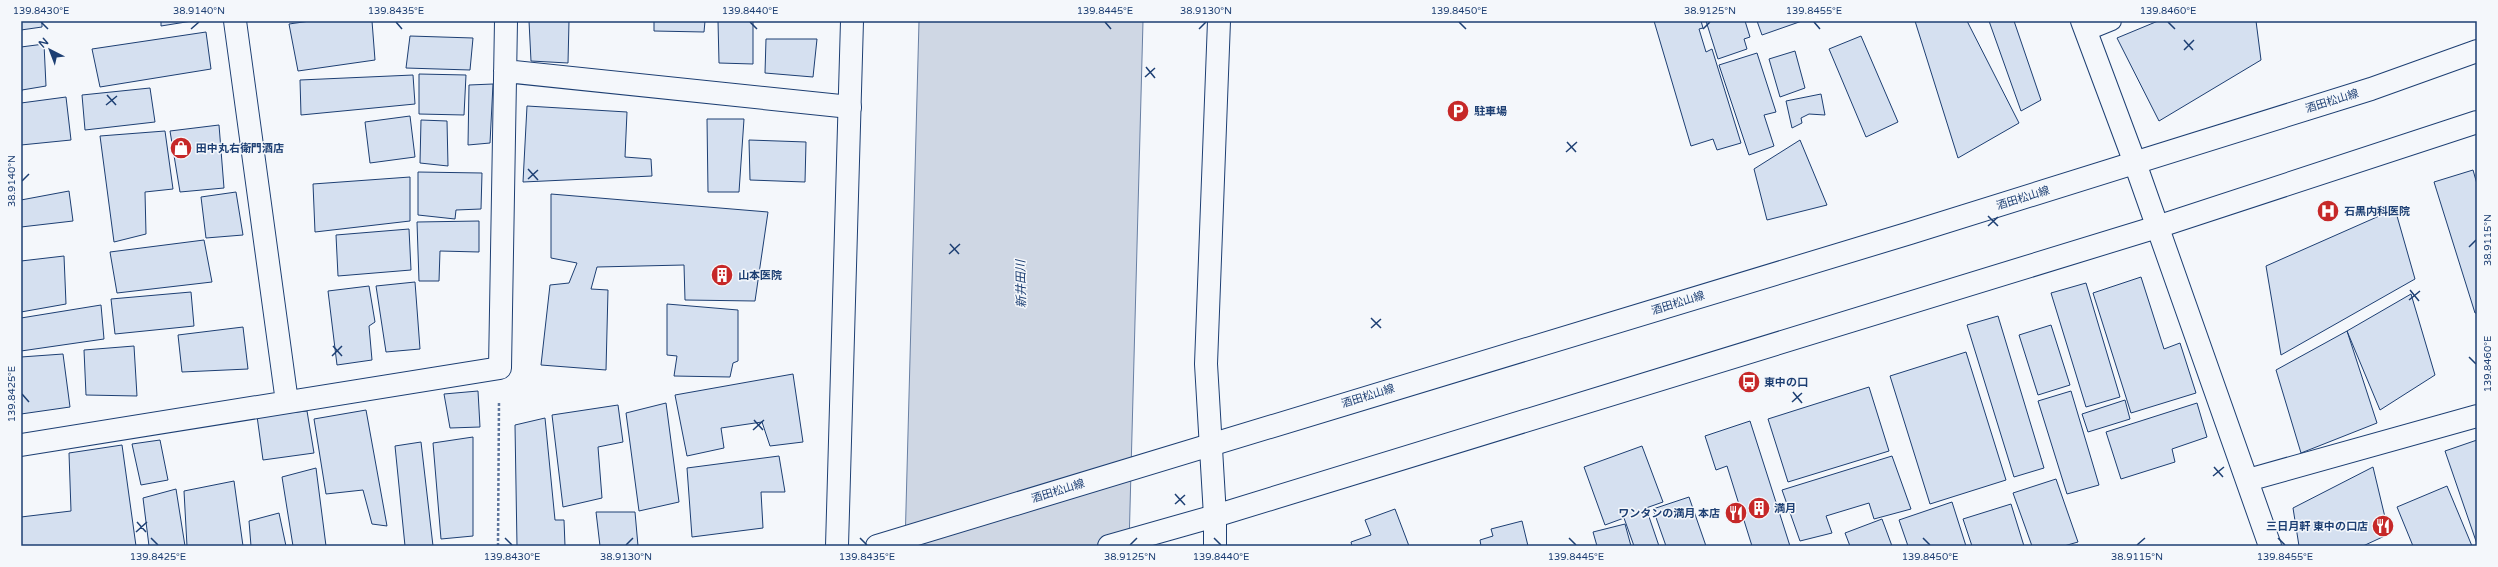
<svg xmlns="http://www.w3.org/2000/svg" width="2498" height="567" font-family="'Varela Round','Noto Sans JP',sans-serif">
<style>
.water{fill:#cfd7e4;stroke:#687fa3}
.building{fill:#d5e0f0;stroke:#1d3f73}
.lines{fill:none;stroke-linecap:round;stroke-linejoin:round}
.service-casing{stroke:#1d3f73;stroke-width:20}
.minor-casing{stroke:#1d3f73;stroke-width:24}
.tertiary-casing{stroke:#1d3f73;stroke-width:24}
.primary-casing{stroke:#1d3f73;stroke-width:24}
.path{stroke:#5e769c;stroke-width:2.5;stroke-dasharray:3 2;stroke-linecap:butt}
.service{stroke:#f4f7fb;stroke-width:18}
.minor{stroke:#f4f7fb;stroke-width:22}
.tertiary{stroke:#f4f7fb;stroke-width:22}
.primary{stroke:#f4f7fb;stroke-width:22}
.ticks{fill:none;stroke:#1d3f73;stroke-width:1.5}
.labels{text-anchor:middle;dominant-baseline:central;stroke-width:3;stroke-linejoin:round;paint-order:stroke}
.street-label{font-size:11px;fill:#1d3f73;stroke:#f4f7fb}
.poi-label{font-size:11px;font-weight:bold;fill:#1d3f73;stroke:#f4f7fb;text-anchor:start}
.water-label{font-size:12px;font-style:italic;fill:#1d3f73;stroke:#f4f7fb}
.neatline{fill:none;stroke:#1d3f73;stroke-width:1.5}
.ticks-label{font-size:10px;text-anchor:middle;fill:#1d3f73}
</style>
<rect width="100%" height="100%" fill="#f4f7fb"/>
<path class="water" d="M919,21H1143L1129,546H905Z"/>
<path class="building" d="M21,21H42V27L21,30Z
M161,21H192L161,26Z
M310,21H372L375,60L298,71L289,24Z
M529,21H569L568,63L531,61Z
M654,21H705L704,32L654,31Z
M718,21H753V64L719,63Z
M1654,21H1701L1703,28L1699,29L1706,52L1712,49L1741,143L1717,150L1713,139L1691,146Z
M1706,21H1745L1750,37L1744,39L1747,49L1718,59Z
M1757,21H1802L1762,35Z
M1915,21H1967L2019,123L1958,158Z
M1989,21H2014L2041,100L2021,111Z
M2158,21H2256L2261,60L2159,121L2117,38Z
M206,32L211,69L100,87L92,49Z
M410,36L473,38L470,70L406,68Z
M1861,36L1898,122L1866,137L1829,49Z
M766,39H817L813,77L765,73Z
M44,44L46,86L22,90L21,94V47Z
M1795,51L1805,88L1780,97L1769,59Z
M1757,53L1776,112L1764,115L1774,146L1749,155L1719,65Z
M419,74L466,75L464,115L419,114Z
M413,75L415,104L301,115L300,80Z
M493,84L490,143L468,145L469,85Z
M150,88L155,122L85,130L82,95Z
M1821,94L1825,115L1809,114L1801,118L1802,123L1792,128L1786,101Z
M66,97L71,140L21,145V103Z
M527,106L627,112L625,157L651,159L652,176L523,182Z
M410,116L415,157L370,163L365,122Z
M707,119H744L739,192H708Z
M421,120L447,121L448,166L420,163Z
M219,125L224,188L180,192L170,131Z
M165,131L173,189L145,192L146,234L114,242L100,136Z
M749,140L806,142L805,182L750,180Z
M1800,140L1827,205L1767,220L1754,169Z
M2473,170L2477,184V313H2475L2434,182Z
M418,172L482,173L481,209L456,210L455,219L418,215Z
M410,177V221L315,232L313,184Z
M69,191L73,221L21,227V200Z
M236,192L243,235L206,238L201,197Z
M551,194L768,212L755,301L685,300L684,265L597,267L591,289L608,290L606,370L541,365L550,285L569,283L577,263L551,258Z
M2395,209L2415,279L2281,355L2266,266Z
M479,221V252L440,251L439,281H419L417,222Z
M409,229L411,270L338,276L336,235Z
M204,240L212,282L117,293L110,252Z
M64,256L66,304L21,312V261Z
M2141,277L2164,349L2180,343L2196,393L2131,413L2093,293Z
M415,282L420,349L386,352L376,286Z
M2086,283L2120,397L2086,407L2051,293Z
M369,286L375,322L369,326L372,360L337,365L328,291Z
M191,292L194,326L115,334L111,299Z
M2411,294L2435,375L2380,410L2347,331Z
M667,304L738,310V361L733,363L730,377L674,376L677,356L667,355Z
M101,305L104,339L21,351V318Z
M1998,316L2044,468L2014,477L1967,325Z
M2051,325L2070,385L2038,395L2019,335Z
M243,327L248,369L182,372L178,335Z
M2347,331L2377,423L2301,453L2276,370Z
M134,346L137,396L86,395L84,350Z
M1966,352L2006,480L1930,504L1890,376Z
M63,354L70,407L21,414V357Z
M793,374L803,442L770,446L762,422L721,428L724,448L687,456L675,395Z
M1869,387L1889,451L1788,482L1768,419Z
M478,391L480,427L450,428L444,394Z
M2071,391L2099,485L2067,494L2038,401Z
M2125,400L2130,419L2088,432L2082,414Z
M666,403L679,502L639,511L626,413Z
M2197,403L2207,437L2172,449L2175,462L2121,479L2106,432Z
M618,405L623,442L598,447L602,498L563,507L552,415Z
M366,410L387,526L372,524L363,490L326,494L314,419Z
M307,411L314,453L263,460L257,416Z
M545,418L555,520H564L565,546H517L515,425Z
M1750,421L1790,546H1752L1727,466L1716,470L1705,436Z
M473,437V536L441,539L433,443Z
M160,440L168,480L141,485L132,444Z
M2477,440V544L2445,451Z
M421,442L433,546H405L395,446Z
M122,445L136,546H21V517L71,511L69,453Z
M1642,446L1663,502L1646,508L1659,546H1634L1624,518L1605,525L1584,467Z
M779,456L785,492H761L763,528L692,537L687,468Z
M1892,456L1911,509L1874,519L1869,503L1826,516L1832,533L1800,541L1782,490Z
M2373,467L2389,534L2363,546H2299L2293,508Z
M316,468L326,546H293L282,477Z
M2056,479L2078,542L2064,546H2032L2013,493Z
M234,481L243,546H187L184,491Z
M2447,486L2472,546H2413L2397,507Z
M176,489L185,546H149L143,498Z
M1689,497L1706,546H1666L1653,509Z
M1952,502L1966,546H1908L1899,520Z
M2011,504L2024,546H1972L1963,519Z
M1395,509L1409,546H1352L1351,542L1371,535L1365,520Z
M596,512H635L638,546H600Z
M279,513L286,546H251L249,521Z
M1882,519L1892,546H1850L1845,533Z
M1522,521L1528,546H1481L1480,540L1493,536L1491,529Z
M1625,524L1631,546H1597L1593,532Z"/>
<g class="lines">
<g class="service-casing">
<path id="service" d="M2085,32L2112,21"/>
</g>
<g class="minor-casing">
<path id="minor" d="M235,21L287,402
M2082,21L2135,163L2270,546
M505,71L850,107
M21,445L500,368L506,21
M2248,480L2477,416
M1215,546V516L1206,364L1219,21"/>
</g>
<g class="tertiary-casing">
<path id="tertiary" d="M837,546L852,21"/>
</g>
<g class="primary-casing">
<path id="primary" d="M877,546L1910,233L2371,89L2477,51
M1109,546L1215,516L2157,227L2477,122"/>
</g>
<path class="path" d="M498,546L499,401"/>
<use href="#service" class="service"/>
<use href="#minor" class="minor"/>
<use href="#tertiary" class="tertiary"/>
<use href="#primary" class="primary"/>
</g>
<path class="ticks" d="M41,22L48,29M396,22L402,29M750,22L757,29M1105,22L1111,29M1459,22L1466,29M1814,22L1820,29M2168,22L2175,29M191,29L199,22M1199,29L1206,22M1703,29L1710,22M2184,40L2193,50M2184,50L2194,40M1146,67L1155,78M1145,77L1155,68M107,95L116,105M106,105L117,96M1567,142L1576,152M1566,152L1577,142M528,169L538,180M528,179L538,170M22,181L29,174M1988,216L1998,226M1988,226L1998,217M950,244L959,254M2469,247L2476,240M949,254L960,244M2410,290L2419,301M2409,300L2420,291M1371,318L1381,328M1371,328L1381,319M333,346L342,356M332,356L342,346M2469,357L2476,364M1793,392L1802,403M22,394L29,402M1792,402L1802,393M754,420L763,430M753,430L764,420M2214,467L2223,477M2213,476L2224,467M1175,494L1185,505M1175,504L1185,495M137,522L146,532M136,532L147,522M151,538L158,545M505,538L512,545M860,538L867,545M1214,538L1221,545M1569,538L1576,545M1923,538L1930,545M2278,538L2285,545M626,545L633,538M1130,545L1137,538M2137,545L2145,538"/>
<defs>
<g id="parking-disc" transform="scale(1.15)"><circle r="9.5" fill="#c62828" stroke="#f4f7fb"/><path d="M-3.5-5.5H1a3.5 3.5 0 0 1 0 7H-1V5.5H-3.5ZM-1-3.4V-.6H.8a1.4 1.4 0 0 0 0-2.8Z" fill="#fff"/></g>
<g id="shop-disc" transform="scale(1.15)"><circle r="9.5" fill="#c62828" stroke="#f4f7fb"/><path d="M-5-2.5h2.3a2.7 3.5 0 0 1 5.4 0H5L5.5 6h-11ZM-1.5-2.5h3a1.5 2.3 0 0 0-3 0Z" fill="#fff"/></g>
<g id="hospital-disc" transform="scale(1.15)"><circle r="9.5" fill="#c62828" stroke="#f4f7fb"/><path d="M-5-5h3v3.5h4V-5h3V5h-3V1.5h-4V5h-3Z" fill="#fff"/></g>
<g id="building-disc" transform="scale(1.15)"><circle r="9.5" fill="#c62828" stroke="#f4f7fb"/><path d="M-4-6H4V6H1V3H-1V6H-4ZM-2.5-4.3h1.7v1.8h-1.7ZM.8-4.3h1.7v1.8H.8ZM-2.5-1h1.7V.8h-1.7ZM.8-1h1.7V.8H.8Z" fill="#fff"/></g>
<g id="bus-disc" transform="scale(1.15)"><circle r="9.5" fill="#c62828" stroke="#f4f7fb"/><path d="M-5-6H5V4H4V6H2V4H-2V6H-4V4H-5ZM-3.5-4V0h7V-4ZM-3.5 1.2v1.5H-2V1.2ZM2 1.2v1.5H3.5V1.2Z" fill="#fff"/></g>
<g id="restaurant-disc" transform="scale(1.15)"><circle r="9.5" fill="#c62828" stroke="#f4f7fb"/><path d="M-5-6h1v4h1v-4h1v4h1v-4h1v5L-1.5 .5V6h-2V.5L-5-1ZM5-6V6H3V1.5H1.5Q1.5-4 5-6Z" fill="#fff"/></g>
</defs>
<g fill-rule="evenodd">
<use href="#parking-disc" x="1458" y="111"/>
<use href="#shop-disc" x="181" y="148"/>
<use href="#hospital-disc" x="2328" y="211"/>
<use href="#building-disc" x="722" y="275"/>
<use href="#bus-disc" x="1749" y="382"/>
<use href="#building-disc" x="1759" y="508"/>
<use href="#restaurant-disc" x="1736" y="513"/>
<use href="#restaurant-disc" x="2383" y="526"/>
</g>
<g class="labels">
<g class="street-label">
<text transform="translate(2332 101) rotate(-17)">酒田松山線</text>
<text transform="translate(2023 198) rotate(-17)">酒田松山線</text>
<text transform="translate(1678 303) rotate(-17)">酒田松山線</text>
<text transform="translate(1368 396) rotate(-17)">酒田松山線</text>
<text transform="translate(1058 491) rotate(-17)">酒田松山線</text>
</g>
<g class="poi-label">
<text x="1474" y="111">駐車場</text>
<text x="196" y="148">田中丸右衛門酒店</text>
<text x="2344" y="211">石黒内科医院</text>
<text x="738" y="275">山本医院</text>
<text x="1764" y="382">東中の口</text>
<text x="1774" y="508">満月</text>
<text x="1720" y="513" text-anchor="end">ワンタンの満月 本店</text>
<text x="2368" y="526" text-anchor="end">三日月軒 東中の口店</text>
</g>
<g class="water-label">
<text transform="translate(1021 284) rotate(-91)">新井田川</text>
</g>
</g>
<rect width="2498" height="567" fill="none" stroke="#f4f7fb" stroke-width="44"/>
<g transform="translate(50 50) rotate(318)" stroke="#f4f7fb" stroke-width="3" paint-order="stroke">
<path d="M0-3L7 15L0 10L-7 15Z" fill="#1d3f73"/>
<text y="-6" font-size="11" font-weight="bold" text-anchor="middle" fill="#1d3f73">N</text>
</g>
<rect x="22" y="22" width="2454" height="523" class="neatline"/>
<g class="ticks-label">
<text x="41" y="14">139.8430°E</text>
<text x="199" y="14">38.9140°N</text>
<text x="396" y="14">139.8435°E</text>
<text x="750" y="14">139.8440°E</text>
<text x="1105" y="14">139.8445°E</text>
<text x="1206" y="14">38.9130°N</text>
<text x="1459" y="14">139.8450°E</text>
<text x="1710" y="14">38.9125°N</text>
<text x="1814" y="14">139.8455°E</text>
<text x="2168" y="14">139.8460°E</text>
<text transform="translate(11 181) rotate(-90)" y="4">38.9140°N</text>
<text transform="translate(2487 240) rotate(-90)" y="4">38.9115°N</text>
<text transform="translate(2487 364) rotate(-90)" y="4">139.8460°E</text>
<text transform="translate(11 394) rotate(-90)" y="4">139.8425°E</text>
<text x="158" y="560">139.8425°E</text>
<text x="512" y="560">139.8430°E</text>
<text x="626" y="560">38.9130°N</text>
<text x="867" y="560">139.8435°E</text>
<text x="1130" y="560">38.9125°N</text>
<text x="1221" y="560">139.8440°E</text>
<text x="1576" y="560">139.8445°E</text>
<text x="1930" y="560">139.8450°E</text>
<text x="2137" y="560">38.9115°N</text>
<text x="2285" y="560">139.8455°E</text>
</g>
</svg>
